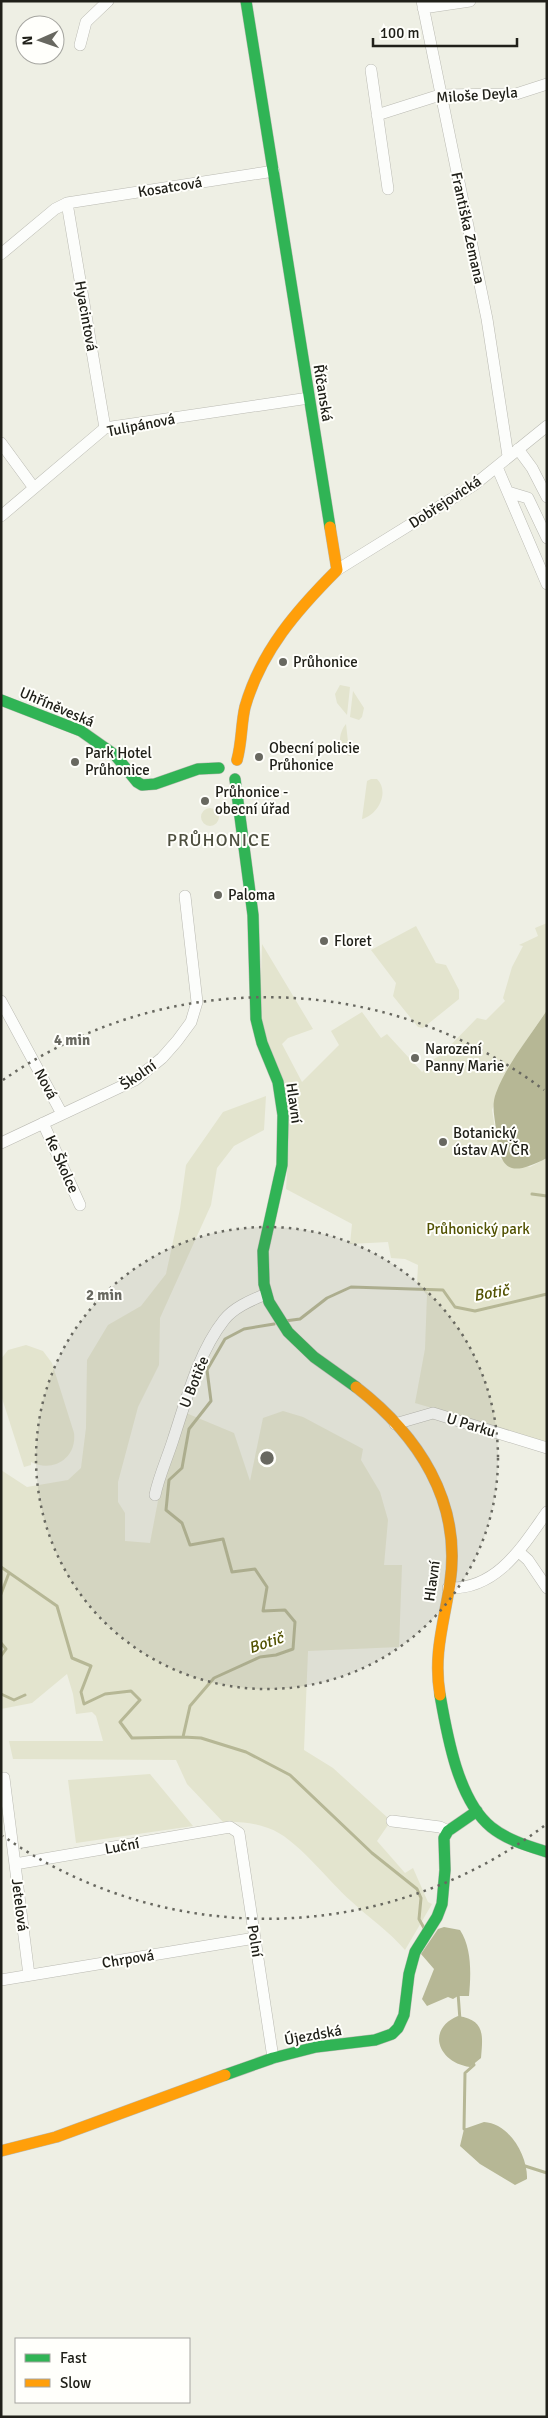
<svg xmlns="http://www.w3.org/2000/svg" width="548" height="2418" font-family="Signika,sans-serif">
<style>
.green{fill:#e3e4ce}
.water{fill:#b6b795}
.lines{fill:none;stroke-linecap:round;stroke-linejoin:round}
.stream{stroke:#b6b795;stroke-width:3}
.street-casing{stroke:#babab2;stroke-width:12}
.fast-casing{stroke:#babab2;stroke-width:12}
.slow-casing{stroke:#babab2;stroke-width:12}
.street{stroke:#fcfdfb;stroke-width:11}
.fast{stroke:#30b455;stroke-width:11}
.slow{stroke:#ff9f0a;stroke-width:11}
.ring{fill:none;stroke:#686860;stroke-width:2.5;stroke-dasharray:2.5 5}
.poi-dot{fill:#686860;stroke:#fffffb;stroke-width:2}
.labels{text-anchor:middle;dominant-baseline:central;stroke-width:4;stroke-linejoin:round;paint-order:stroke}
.street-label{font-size:15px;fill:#202019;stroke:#fffffb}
.poi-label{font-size:15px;fill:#202019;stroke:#fffffb;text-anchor:start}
.park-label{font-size:15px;fill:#515100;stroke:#fffffb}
.water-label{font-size:16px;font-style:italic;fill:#515101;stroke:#fffffb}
.quarter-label{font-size:18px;letter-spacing:1px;fill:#4e4f3f;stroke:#fffffb}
.centre{fill:#686860;stroke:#fffffb;stroke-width:2.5}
.ring-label{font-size:15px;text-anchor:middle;font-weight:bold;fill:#686860;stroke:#fffffb;stroke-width:4;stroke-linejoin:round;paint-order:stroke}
</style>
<rect width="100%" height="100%" fill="#eeefe4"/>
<path class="green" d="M340,685L350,687L347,715L337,703L335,694Z
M353,691L364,708L362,717L359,720L350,717Z
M346,724L348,742L353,754L349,756C337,751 338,733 346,724Z
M371,779H377C390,792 378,815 362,819L367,781Z
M201 817a9 9 0 1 1 18 0a9 9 0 1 1-18 0Z
M547,923V1010L507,1069L492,1110L500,1159L530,1167L547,1158V1442L415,1403L425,1349L427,1295L417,1284L418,1265L405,1259L391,1258L388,1242L350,1244L352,1224L286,1189L289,1142L260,1011L262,944L313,1029L288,1038L282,1044L302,1082L339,1045L331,1031L362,1012L381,1038L387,1034L422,1072L428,1066L427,1063L441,1055L477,1018L486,1020L505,1001L503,998L512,967L523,946L519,945L538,936L535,928Z
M416,926L436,963L446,965L459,990V999L423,1028L418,1027L393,996L396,983L371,950Z
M266,1096L264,1130L234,1146L217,1168L211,1205L160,1318L159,1365L138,1407L118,1482V1502L125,1513V1541L150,1543L161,1485L174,1454L186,1413L234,1433L250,1481L263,1418L283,1411L303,1417L363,1449L361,1460L380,1492L388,1520L384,1565H402L399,1647L308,1651L304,1750L333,1768L389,1819L388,1825L377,1841L405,1873L413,1868L428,1902L432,1904L405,1950C389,1931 369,1918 351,1901C328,1881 296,1837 268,1828C254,1823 238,1821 223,1822L187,1784L176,1760L13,1759L9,1741H103L96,1716L92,1712L76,1714L73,1694L67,1674L32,1703L1,1709V1470L27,1487L68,1480L81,1468L86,1428L87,1360L108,1325L141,1306L166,1274L180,1209L186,1165L223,1112Z
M26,1345L43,1351L52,1363L74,1433C77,1458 53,1473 31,1462V1465L24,1467L1,1395V1359L8,1350Z
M150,1774L193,1826L76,1843L68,1780Z"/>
<path class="water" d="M547,1010V1158C510,1177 500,1172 496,1130C495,1117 491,1106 496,1093C507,1063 530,1037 547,1010Z
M444,1927L460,1930C472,1948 471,1975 469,1996H458L453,1999L448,1997L427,2006L422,1999L434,1969L421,1954L438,1929Z
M458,2016C485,2020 483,2035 481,2058L470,2067C439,2063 425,2030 458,2016Z
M484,2122C509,2123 528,2156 527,2179L515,2185L480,2164L460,2146L464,2129Z"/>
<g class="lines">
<path class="stream" d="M532,1194L547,1196
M285,1321L300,1319L327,1298L351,1287L443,1290L455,1307L475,1311L547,1294
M1,1567L57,1606L72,1658L91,1666L81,1692L84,1704L105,1694L131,1691L140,1700L120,1722L132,1738L183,1737L190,1706L214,1678L260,1657L276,1655L293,1649L295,1622L285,1610L263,1611L267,1587L255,1569L232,1572L223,1539L190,1545L182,1523L166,1510L169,1480L182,1468L189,1429L211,1401L207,1370L225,1339L244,1329L274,1324
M1,1594L9,1573
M1,1643L6,1649L1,1656
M1,1694L14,1700L25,1695
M183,1737L201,1738L246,1752L290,1775L372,1853L417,1889L421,1898L419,1919L424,1928
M458,1993L460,2020
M466,2130L464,2129L465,2073L474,2065L472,2061
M525,2166L547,2173"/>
<g class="street-casing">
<path id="street" d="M422,1L487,319L508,456
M423,8L470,1
M80,45L86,22L108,1
M371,70L388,189
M377,115L440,95L516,94L547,84
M67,203L105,428
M1,254L55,209L67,203L274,171
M1,443L34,488
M518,449L532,468L547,497
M497,467L547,584
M508,492L528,498L547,538
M1,516L105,428L309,398
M337,570L474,485L547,426
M1,1001L62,1114
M43,1123L80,1205
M1,1143L135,1080L162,1058L177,1041L191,1022L197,1002L185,896
M395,1424L433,1413L547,1448
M155,1495C159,1476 167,1459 173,1440C186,1401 198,1353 224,1320C234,1307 252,1300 266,1294
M519,1552L528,1560L547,1588
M448,1588C497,1590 522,1547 547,1512
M1,1778H4L29,1975
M392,1821L440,1827L448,1831
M15,1864L230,1827L239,1833L273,2058
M1,1980L255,1938"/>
</g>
<g class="fast-casing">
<path id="fast" d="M246,1L330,527
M1,700L81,731L115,755L137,782L142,785L155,784L198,769L219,768
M235,779L253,915L256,1019L262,1043L278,1082L283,1115L282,1165L263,1251L264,1284L269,1302L288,1332L314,1357L356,1387
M440,1695C447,1735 458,1800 491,1827C507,1840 528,1846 547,1852
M225,2075L273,2058L316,2047L375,2040L392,2034L398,2028L404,2015L409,1974L415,1952L437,1917L442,1904L445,1870L444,1838L448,1831L477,1811"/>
</g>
<g class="slow-casing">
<path id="slow" d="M237,760C242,742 241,724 245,707C261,651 297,610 337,570L330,527
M356,1387C418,1435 462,1501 450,1583C444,1623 433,1654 440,1695
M1,2151L56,2137L225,2075"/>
</g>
<use href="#street" class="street"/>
<use href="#fast" class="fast"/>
<use href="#slow" class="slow"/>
</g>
<circle cx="267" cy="1458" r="231" fill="#686860" fill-opacity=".12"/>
<g class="ring">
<circle cx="267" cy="1458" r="231"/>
<path d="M544 1826A461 461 0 0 1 3 1836M3 1080A461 461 0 0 1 544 1090"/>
</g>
<g class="poi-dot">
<circle cx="283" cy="662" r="5"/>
<circle cx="259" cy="757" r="5"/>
<circle cx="75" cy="762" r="5"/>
<circle cx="205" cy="801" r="5"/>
<circle cx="218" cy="895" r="5"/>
<circle cx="324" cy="941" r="5"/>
<circle cx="415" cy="1058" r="5"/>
<circle cx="443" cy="1142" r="5"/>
</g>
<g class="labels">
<g class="street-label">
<text transform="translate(477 95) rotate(-4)">Miloše Deyla</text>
<text transform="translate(170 187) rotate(-9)">Kosatcová</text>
<text transform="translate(468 228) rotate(78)">Františka Zemana</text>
<text transform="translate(86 316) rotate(80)">Hyacintová</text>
<text transform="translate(323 393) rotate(81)">Říčanská</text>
<text transform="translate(141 425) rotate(-11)">Tulipánová</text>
<text transform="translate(445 502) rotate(-33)">Dobřejovická</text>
<text transform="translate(57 707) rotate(23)">Uhříněveská</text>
<text transform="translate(138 1075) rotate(-35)">Školní</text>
<text transform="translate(46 1084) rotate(62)">Nová</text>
<text transform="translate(294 1103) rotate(82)">Hlavní</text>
<text transform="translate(62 1164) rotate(66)">Ke Školce</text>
<text transform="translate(194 1382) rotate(-68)">U Botiče</text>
<text transform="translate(471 1425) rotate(17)">U Parku</text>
<text transform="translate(432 1581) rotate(-82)">Hlavní</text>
<text transform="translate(122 1846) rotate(-10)">Luční</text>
<text transform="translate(20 1905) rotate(83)">Jetelová</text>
<text transform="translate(255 1941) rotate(81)">Polní</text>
<text transform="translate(128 1959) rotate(-9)">Chrpová</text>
<text transform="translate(313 2035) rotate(-10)">Újezdská</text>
</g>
<g class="poi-label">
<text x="293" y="662">Průhonice</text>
<text x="269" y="748">Obecní policie<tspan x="269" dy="17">Průhonice</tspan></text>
<text x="85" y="753">Park Hotel<tspan x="85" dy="17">Průhonice</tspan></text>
<text x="215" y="792">Průhonice -<tspan x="215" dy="17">obecní úřad</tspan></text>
<text x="228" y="895">Paloma</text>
<text x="334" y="941">Floret</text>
<text x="425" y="1049">Narození<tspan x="425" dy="17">Panny Marie</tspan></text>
<text x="453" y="1133">Botanický<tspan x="453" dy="17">ústav AV ČR</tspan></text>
</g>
<g class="park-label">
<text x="478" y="1229">Průhonický park</text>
</g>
<g class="water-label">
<text transform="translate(491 1293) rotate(-10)">Botič</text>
<text transform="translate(266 1643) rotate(-19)">Botič</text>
</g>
<g class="quarter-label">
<text x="219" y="840">PRŮHONICE</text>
</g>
</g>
<circle cx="267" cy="1458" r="8" class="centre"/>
<g class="ring-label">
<text x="72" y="1045">4 min</text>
<text x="104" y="1300">2 min</text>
</g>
<rect width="548" height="2418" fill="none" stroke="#202019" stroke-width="5"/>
<rect x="15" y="2338" width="175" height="65" fill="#fffffb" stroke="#a6a6a1"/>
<rect x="25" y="2354" width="25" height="8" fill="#30b455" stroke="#a6a6a1"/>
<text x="60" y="2363" font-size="15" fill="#202019">Fast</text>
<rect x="25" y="2379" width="25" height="8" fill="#ff9f0a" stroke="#a6a6a1"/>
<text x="60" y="2388" font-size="15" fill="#202019">Slow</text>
<g transform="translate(40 40) rotate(268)"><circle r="24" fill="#fffffb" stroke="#a6a6a1"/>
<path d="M0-4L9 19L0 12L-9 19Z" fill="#686860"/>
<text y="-8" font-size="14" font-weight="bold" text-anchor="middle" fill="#202019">N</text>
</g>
<path d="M373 38v8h144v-8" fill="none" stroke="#202019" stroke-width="2.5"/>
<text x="380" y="38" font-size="15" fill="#202019" stroke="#fffffb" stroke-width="4" paint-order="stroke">100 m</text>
</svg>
